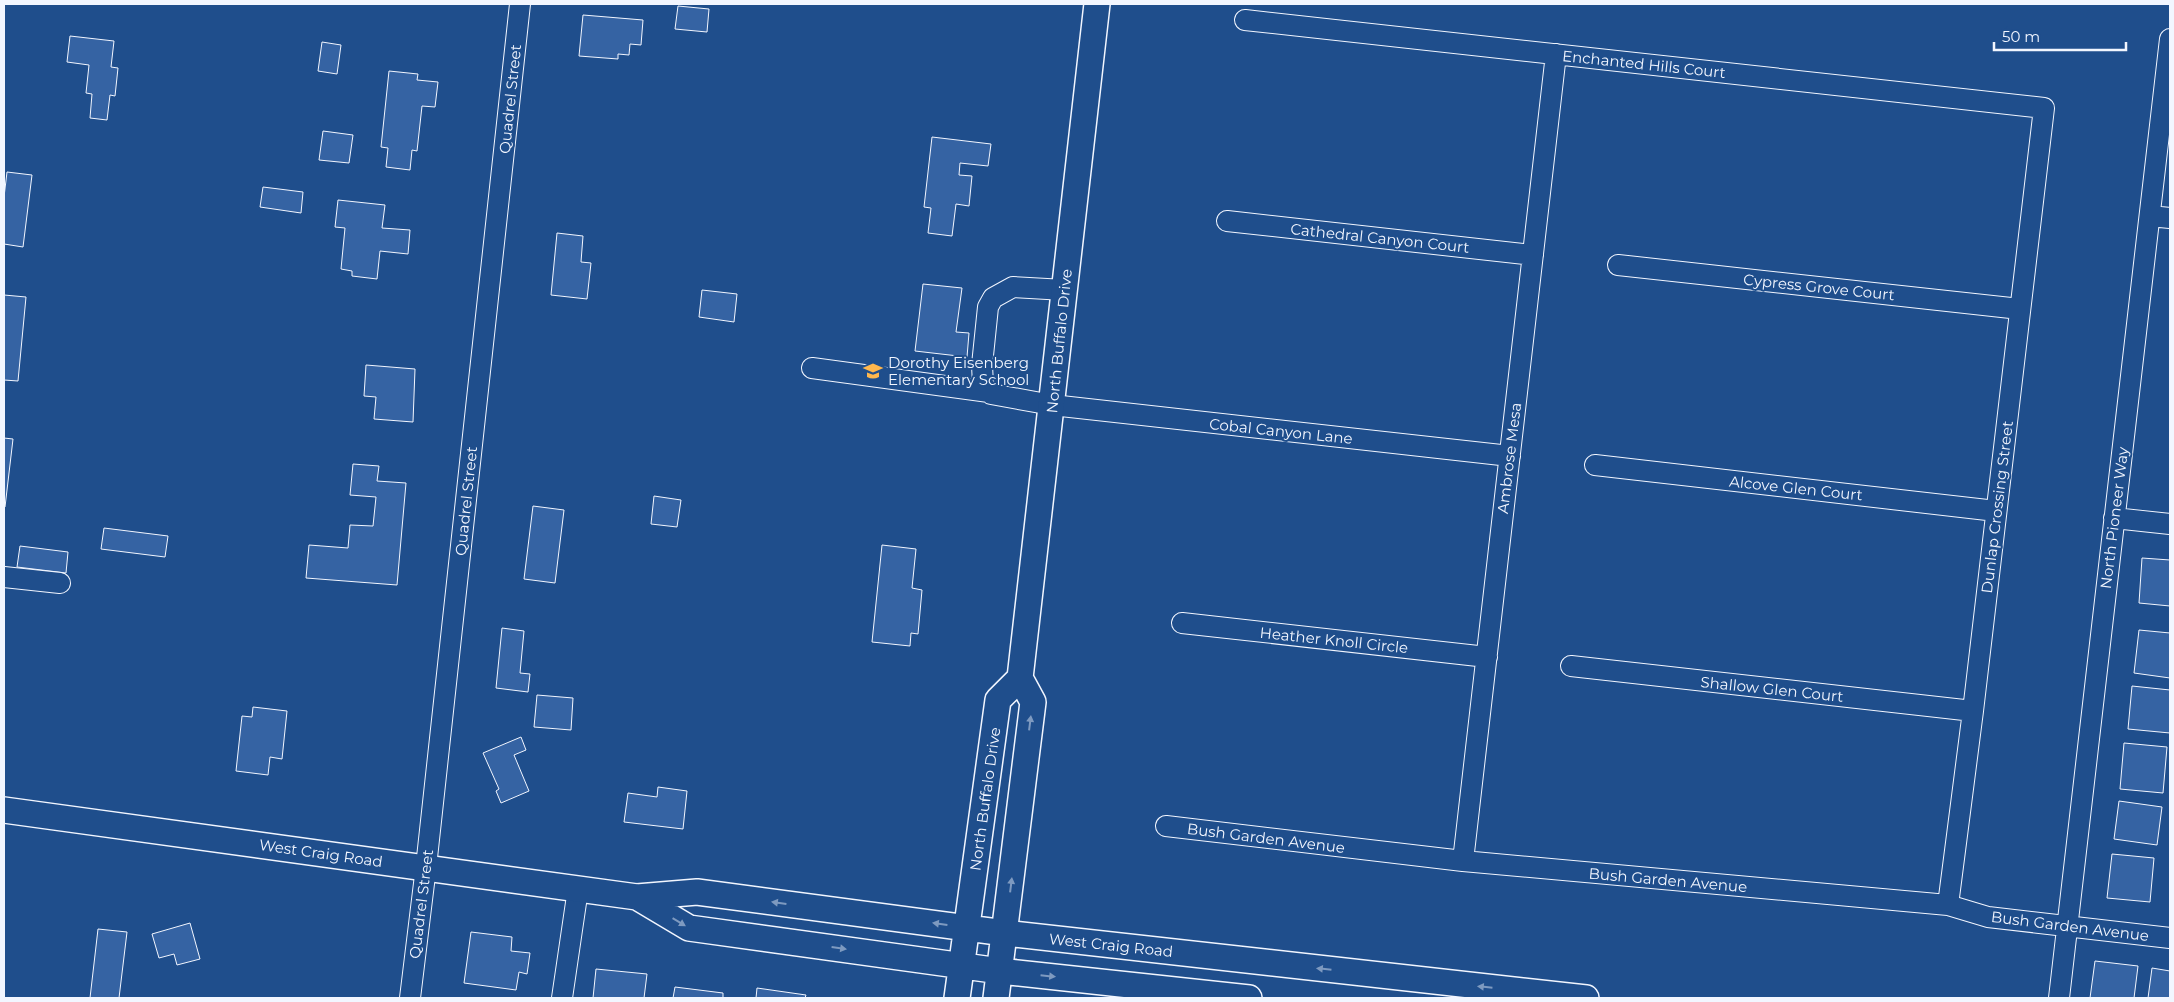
<svg xmlns="http://www.w3.org/2000/svg" width="2174" height="1002" font-family="Montserrat,sans-serif">
<style>
.building{fill:#3563a3;stroke:#f2f6ff}
.lines{fill:none;stroke-linecap:round;stroke-linejoin:round}
.minor-casing{stroke:#f2f6ff;stroke-width:22}
.major-casing{stroke:#f2f6ff;stroke-width:28}
.minor{stroke:#1f4e8c;stroke-width:20}
.major{stroke:#1f4e8c;stroke-width:25}
.oneway{fill:#7e9ac0}
.labels{text-anchor:middle;dominant-baseline:central;stroke-width:4;stroke-linejoin:round;paint-order:stroke}
.street-label{font-size:15px;fill:#f2f6ff;stroke:#1f4e8c}
.poi-label{font-size:15px;fill:#f2f6ff;stroke:#1f4e8c;text-anchor:start}
</style>
<rect width="100%" height="100%" fill="#1f4e8c"/>
<path class="building" d="M678,6L709,9L707,32L675,29Z
M583,15L643,20L641,45L630,44L629,55L618,54V59L579,56Z
M70,36L114,41L111,67L118,68L115,96L110,95L107,120L90,118L92,94L86,93L89,65L67,62Z
M322,42L341,45L337,74L318,71Z
M389,71L418,74L417,80L438,82L435,107L422,106L417,151L412,150L410,170L386,167L388,148L381,147Z
M323,131L353,135L349,163L319,160Z
M932,137L991,144L988,166L960,163L959,175L972,176L969,206L956,204L952,236L928,233L931,208L924,207Z
M7,172L32,175L23,247L4,244V197Z
M263,187L303,192L301,213L260,207Z
M338,200L385,205L382,228L410,230L408,254L380,251L377,279L352,276V271L341,269L345,228L335,227Z
M557,233L583,236L581,262L591,263L587,299L551,295Z
M923,284L962,288L956,332L969,333L967,357L915,351Z
M702,290L737,294L734,322L699,317Z
M4,295L26,297L18,381L4,380Z
M366,365L415,369L413,422L374,419L376,397L364,396Z
M4,438L13,439L5,507H4Z
M353,464L379,466L377,481L406,483L397,585L306,578L309,545L348,548L350,525L373,526L376,497L350,495Z
M654,496L681,500L677,527L651,524Z
M533,506L564,510L555,583L524,579Z
M104,528L168,536L165,557L101,549Z
M882,545L916,549L912,588L922,590L918,634L911,633L910,646L872,642Z
M20,546L68,552L66,573L17,567Z
M2142,558L2170,560V606L2139,603Z
M502,628L524,631L520,673L530,674L528,692L496,688Z
M2139,630L2170,633V678L2134,673Z
M2132,686L2170,690V733L2128,729Z
M537,695L573,698L571,730L534,727Z
M253,707L287,711L282,759L270,757L268,775L236,771L242,716L252,717Z
M521,737L526,750L514,755L529,791L501,803L496,791L499,789L483,753Z
M2124,743L2167,747L2163,793L2120,789Z
M658,787L687,791L683,829L624,822L628,793L657,797Z
M2119,801L2162,807L2157,845L2114,839Z
M2112,854L2154,858L2150,902L2107,898Z
M190,923L200,959L177,965L174,954L159,958L152,934Z
M98,929L127,932L119,998H90Z
M471,932L512,937L511,951L530,953L527,974L519,972L516,990L464,983Z
M2095,961L2138,966L2134,998H2090Z
M2152,968L2170,971V998H2148Z
M596,969L647,974L644,998H593Z
M675,987L723,993V998H673Z
M757,988L806,995L805,998H756Z"/>
<g class="lines">
<g class="minor-casing">
<path id="minor" d="M1245,20L2044,108L1973,711L1948,905
M2150,216L2170,218
M1227,221L1533,255
M1618,265L2020,309
M1065,290L1013,287L993,298L988,307L982,365L983,385L991,394L1052,405L1510,456
M812,368L989,392
M1595,465L1996,511
M2114,518L2170,524
M4,577L60,583
M1182,623L1487,657
M1571,666L1973,711
M1166,826L1463,861L1948,905L1988,917L2170,938
M1463,861L1556,54
M410,998L426,867L520,4
M562,998L578,889
M2059,998L2170,39"/>
</g>
<g class="major-casing">
<path id="major" d="M4,810L637,897L697,892L1005,933L1586,998
M637,897L689,928L1000,971L1249,998
M957,998L998,700L1020,678
M996,998L1033,702L1020,678L1097,4"/>
</g>
<use href="#minor" class="minor"/>
<use href="#major" class="major"/>
</g>
<defs><path id="oneway-solid" d="M-6-.8H1V-3.2L6.5 0L1 3.2V.8H-6Z" transform="scale(1.25)"/></defs>
<g class="oneway">
<use href="#oneway-solid" transform="translate(1030 723) rotate(-83)"/>
<use href="#oneway-solid" transform="translate(1011 885) rotate(-83)"/>
<use href="#oneway-solid" transform="translate(779 903) rotate(-172)"/>
<use href="#oneway-solid" transform="translate(679 922) rotate(31)"/>
<use href="#oneway-solid" transform="translate(940 924) rotate(-172)"/>
<use href="#oneway-solid" transform="translate(839 948) rotate(8)"/>
<use href="#oneway-solid" transform="translate(1324 969) rotate(-174)"/>
<use href="#oneway-solid" transform="translate(1048 976) rotate(6)"/>
<use href="#oneway-solid" transform="translate(1485 987) rotate(-174)"/>
</g>
<defs>
<g id="school-bare" transform="scale(1.5)"><path d="M0-5L7-2L0 1L-7-2ZM-4 1L0 2.5L4 1V4Q0 6-4 4Z" fill="#ffb74d" stroke="#1f4e8c" stroke-width="2.5" paint-order="stroke"/></g>
</defs>
<g fill-rule="evenodd">
<use href="#school-bare" x="873" y="371"/>
</g>
<g class="labels">
<g class="street-label">
<text transform="translate(1644 64) rotate(6)">Enchanted Hills Court</text>
<text transform="translate(510 99) rotate(-84)">Quadrel Street</text>
<text transform="translate(1380 238) rotate(6)">Cathedral Canyon Court</text>
<text transform="translate(1819 287) rotate(6)">Cypress Grove Court</text>
<text transform="translate(1059 341) rotate(-84)">North Buffalo Drive</text>
<text transform="translate(1281 431) rotate(6)">Cobal Canyon Lane</text>
<text transform="translate(1509 458) rotate(-83)">Ambrose Mesa</text>
<text transform="translate(1796 488) rotate(6)">Alcove Glen Court</text>
<text transform="translate(466 501) rotate(-84)">Quadrel Street</text>
<text transform="translate(1997 507) rotate(-83)">Dunlap Crossing Street</text>
<text transform="translate(2114 518) rotate(-83)">North Pioneer Way</text>
<text transform="translate(1334 640) rotate(6)">Heather Knoll Circle</text>
<text transform="translate(1772 689) rotate(6)">Shallow Glen Court</text>
<text transform="translate(985 799) rotate(-82)">North Buffalo Drive</text>
<text transform="translate(1266 838) rotate(7)">Bush Garden Avenue</text>
<text transform="translate(321 853) rotate(8)">West Craig Road</text>
<text transform="translate(1668 880) rotate(5)">Bush Garden Avenue</text>
<text transform="translate(421 904) rotate(-83)">Quadrel Street</text>
<text transform="translate(2070 926) rotate(7)">Bush Garden Avenue</text>
<text transform="translate(1111 945) rotate(6)">West Craig Road</text>
</g>
<g class="poi-label">
<text x="888" y="362">Dorothy Eisenberg<tspan x="888" dy="17">Elementary School</tspan></text>
</g>
</g>
<rect width="2174" height="1002" fill="none" stroke="#f2f6ff" stroke-width="10"/>
<path d="M1994 42v8h132v-8" fill="none" stroke="#f2f6ff" stroke-width="2.5"/>
<text x="2002" y="42" font-size="15" fill="#f2f6ff" stroke="#1f4e8c" stroke-width="4" paint-order="stroke">50 m</text>
</svg>
